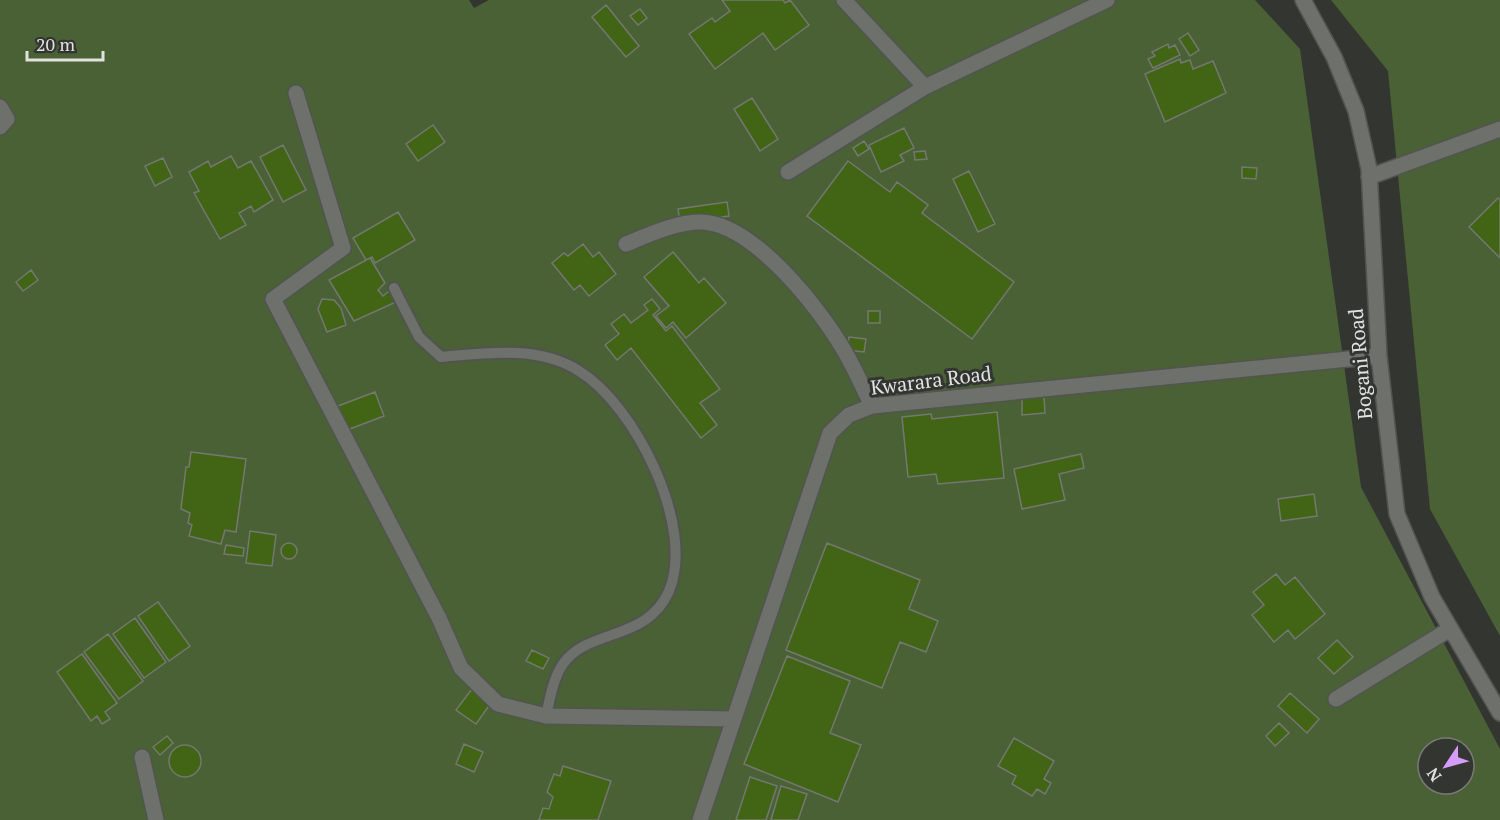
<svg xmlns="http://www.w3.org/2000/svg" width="1500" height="820" font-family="'PT Serif',serif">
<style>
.green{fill:#4a6135;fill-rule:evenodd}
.building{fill:#416514;stroke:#747772;stroke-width:1.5}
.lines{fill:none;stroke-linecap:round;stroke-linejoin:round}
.service-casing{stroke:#525450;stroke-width:14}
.minor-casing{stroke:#525450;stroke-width:18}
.service{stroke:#6d706b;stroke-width:10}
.minor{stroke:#6d706b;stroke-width:15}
.labels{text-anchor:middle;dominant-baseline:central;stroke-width:6;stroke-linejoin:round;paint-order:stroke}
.street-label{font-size:20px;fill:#e1e2df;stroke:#333531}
</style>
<rect width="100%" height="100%" fill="#333531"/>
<path class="green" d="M0,0H469L474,8L489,0H1255L1300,49L1361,487L1500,749V820H0ZM1428,748H1464V784H1428Z
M1331,0H1500V636L1430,509L1388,71Z"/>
<path class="building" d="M722,0H783L785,3L790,0L809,25L775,50L763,33L715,69L689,34L712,18L715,22L730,11Z
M606,5L639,46L626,57L592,17Z
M640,9L647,18L638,25L630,16Z
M1188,33L1199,50L1190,56L1179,39Z
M1168,44L1169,48L1175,45L1180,55L1153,68L1148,59L1155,56L1152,52Z
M1180,59L1181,63L1190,60L1193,69L1213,61L1226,93L1165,122L1145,74Z
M752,98L778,139L760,151L734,109Z
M433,125L445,142L418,161L406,144Z
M904,128L914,148L900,155L904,161L881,172L869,145Z
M864,141L869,149L858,156L853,148Z
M283,145L306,190L283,202L260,157Z
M925,151L927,159L915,160L914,152Z
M231,156L238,168L251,161L273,200L254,212L251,206L239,213L246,225L220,239L194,193L199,191L189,172L208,161L211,167Z
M163,158L172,177L155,186L145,166Z
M848,161L890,192L897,182L928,205L922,213L1014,282L972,339L807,216Z
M1242,167L1257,168L1256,179L1242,178Z
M969,171L995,224L978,232L953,179Z
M1498,198L1500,200V258L1469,227Z
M727,202L729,216L680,223L678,209Z
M398,212L415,240L375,263L372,257L366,260L353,238Z
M583,244L593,257L599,252L616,274L589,296L580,285L574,290L552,263L564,253L568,256Z
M673,252L699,283L704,278L726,303L686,338L673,322L666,328L656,316L669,306L644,277Z
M370,258L385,283L378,290L383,296L389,291L396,302L354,321L329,280Z
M31,270L38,280L23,291L16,282Z
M322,299L334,300L341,308L346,325L327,332L318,309Z
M652,299L660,309L653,315L666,331L672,326L720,389L700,403L717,425L701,438L631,348L617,360L605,345L619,334L611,324L624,314L631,323L648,310L644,305Z
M868,311H880V323H868Z
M849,337L866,339L864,352L847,350Z
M375,392L384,416L347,430L338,406Z
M1044,397L1045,413L1022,415V398Z
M997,412L1004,478L938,484L936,474L908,477L902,417L931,414L932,419Z
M191,452L246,459L236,532L225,530L221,544L189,536L192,525L188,523L190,513L181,509L186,467H189Z
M1081,454L1084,468L1059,474L1065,500L1022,509L1014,469Z
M1314,494L1317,516L1281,521L1278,499Z
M250,531L276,535L272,566L246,563Z
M281 551a8 8 0 1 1 16 0a8 8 0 1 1-16 0Z
M827,543L920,580L909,609L938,621L926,652L900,642L882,688L786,650Z
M226,545L244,548L243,556L224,554Z
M1276,574L1285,585L1295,577L1325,614L1295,639L1288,630L1274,642L1252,615L1264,605L1253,592Z
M158,602L190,646L169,661L138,616Z
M135,618L166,662L144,678L113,634Z
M108,634L143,681L119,699L84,652Z
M1337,640L1353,657L1334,674L1318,658Z
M532,650L549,658L543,669L526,661Z
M82,654L117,703L105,712L110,719L102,724L97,716L91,721L57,672Z
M787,656L850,681L830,733L861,745L838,802L744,764Z
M472,689L491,703L476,724L456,710Z
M1290,693L1319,719L1307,733L1278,706Z
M1279,723L1289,733L1275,746L1266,736Z
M167,736L173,743L160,755L153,747Z
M1014,738L1054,761L1044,779L1051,783L1045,794L1037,789L1032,796L1012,784L1016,776L998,766Z
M464,744L483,752L474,772L456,764Z
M169 761a16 16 0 1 1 32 0a16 16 0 1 1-32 0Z
M563,766L611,781L598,820H539L543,808L549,809L553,797L547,792L554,774L560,776Z
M750,777L777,786L766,820H736Z
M781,786L807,794L798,820H771Z"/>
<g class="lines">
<g class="service-casing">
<path id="service" d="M394,288L419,337L441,357C486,353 539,345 579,371C635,405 696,527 669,591C647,642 588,628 563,664C553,679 550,698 546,716"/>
</g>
<g class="minor-casing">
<path id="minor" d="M844,0L925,87
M1303,0L1334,57L1356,111L1369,169L1379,356L1397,514L1432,597L1500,713
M296,93L343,248L273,299L439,618L461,668L498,704L546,716L734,719
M0,107L7,119L0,127
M788,172L925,87L1107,0
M1369,177L1500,129
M626,244C648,235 676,222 700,222C753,222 821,310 845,352C855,369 863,388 872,406
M1336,699L1450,629
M142,757L156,820
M700,820L830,433L849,415L872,406L1379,356"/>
</g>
<use href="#service" class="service"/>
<use href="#minor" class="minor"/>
</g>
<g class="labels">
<g class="street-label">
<text transform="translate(1360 364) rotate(-95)">Bogani Road</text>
<text transform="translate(931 380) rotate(-7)">Kwarara Road</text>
</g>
</g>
<g transform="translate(1446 766) rotate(234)"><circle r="28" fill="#333531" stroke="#797a77" stroke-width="1.5"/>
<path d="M0-4.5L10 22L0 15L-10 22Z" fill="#d59cfb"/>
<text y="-9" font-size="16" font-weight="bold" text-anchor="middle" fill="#e1e2df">N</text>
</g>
<path d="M27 51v9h76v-9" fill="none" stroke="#e1e2df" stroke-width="3"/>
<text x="36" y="51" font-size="18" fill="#e1e2df" stroke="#333531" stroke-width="4.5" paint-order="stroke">20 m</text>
</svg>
